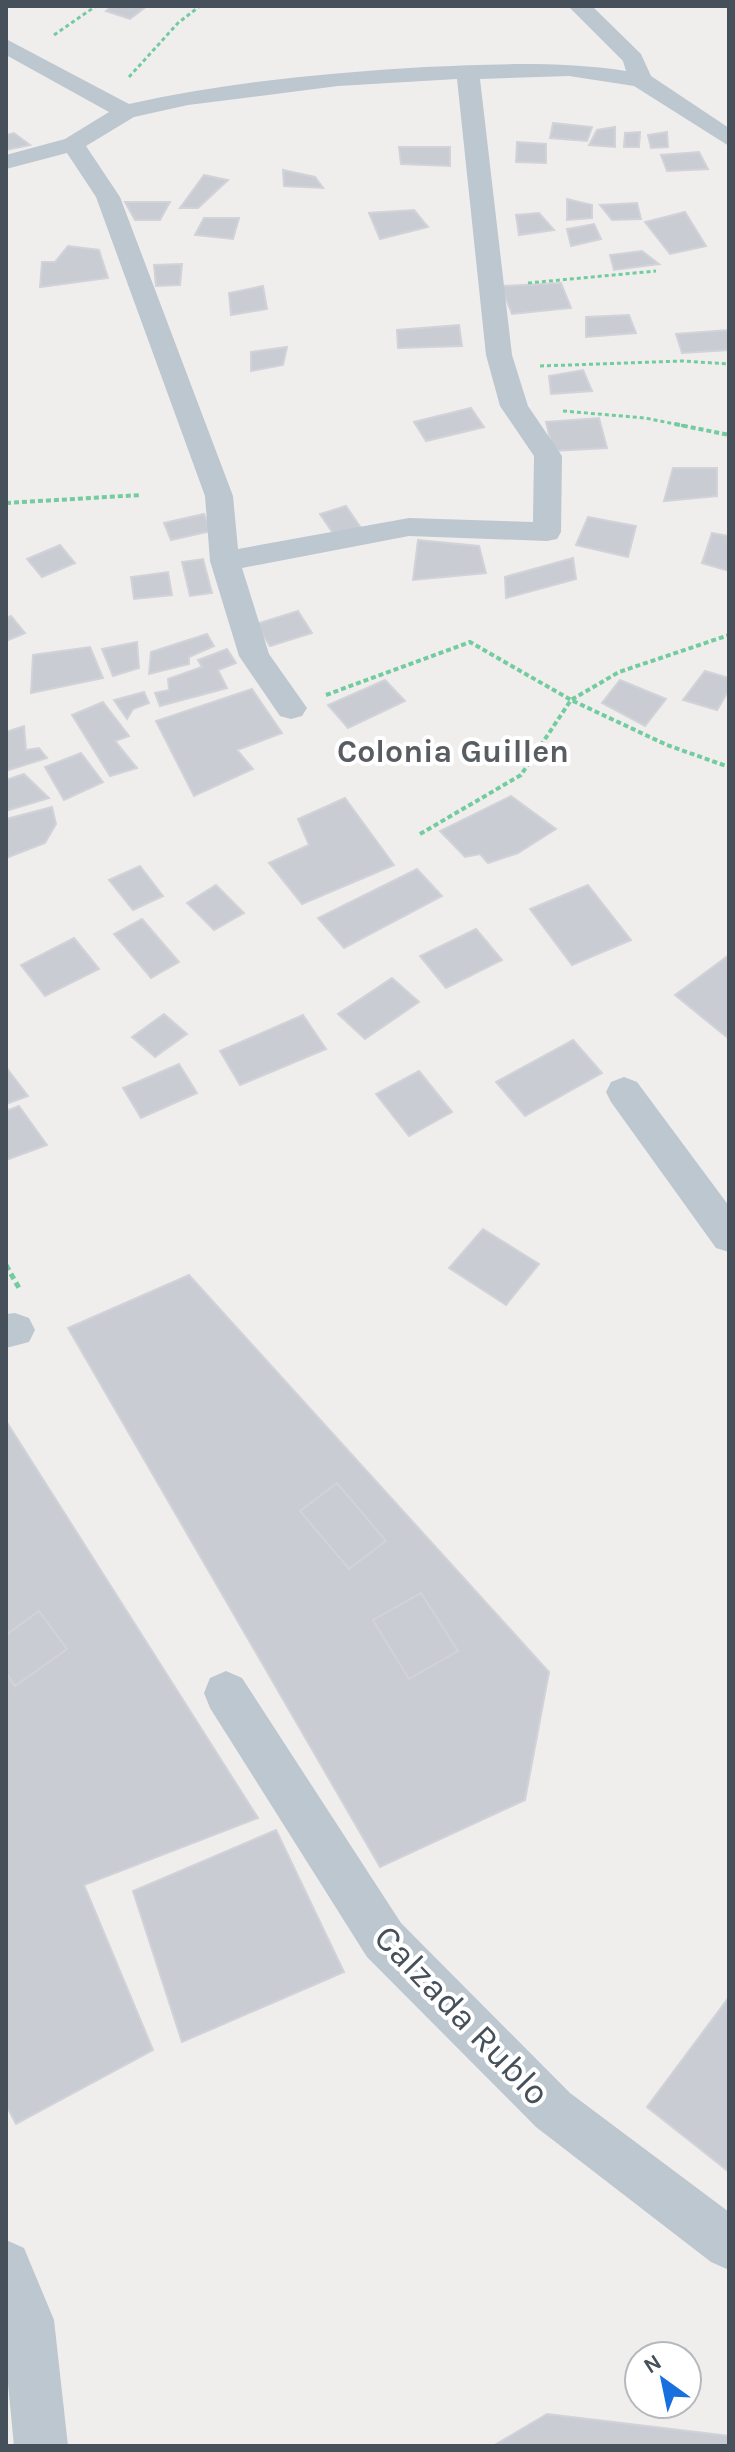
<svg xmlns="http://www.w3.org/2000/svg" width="735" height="2452" font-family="Karla,sans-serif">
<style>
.building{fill:#c9ccd2;stroke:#d1d3d9;stroke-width:2}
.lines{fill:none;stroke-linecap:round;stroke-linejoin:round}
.path-far2{stroke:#72cc9f;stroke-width:3;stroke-dasharray:4 3;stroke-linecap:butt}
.path-far1{stroke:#72cc9f;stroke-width:4;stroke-dasharray:5 3;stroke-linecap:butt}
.path{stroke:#72cc9f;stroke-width:5;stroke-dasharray:6 4;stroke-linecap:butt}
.street{fill:#bdc7cf;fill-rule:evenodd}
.labels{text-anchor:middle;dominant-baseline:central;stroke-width:8;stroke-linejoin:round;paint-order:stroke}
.neighbourhood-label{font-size:32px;font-weight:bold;fill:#595d62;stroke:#fff}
.near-street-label{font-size:36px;fill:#45505a;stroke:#fff}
</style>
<rect width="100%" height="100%" fill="#f0eded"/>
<path class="building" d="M112,6H147L130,19L106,11Z
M553,123L592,127L587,141L550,138Z
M615,127V147L589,145L597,130Z
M640,132L639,147H624L625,133Z
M667,132L668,147L651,148L648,135Z
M14,133L30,145L6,150V135Z
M517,142L546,144V163L516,162Z
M399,147H450V166L401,164Z
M699,152L708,169L667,171L661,155Z
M283,170L315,177L323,188L284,186Z
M204,175L228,180L198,208H180Z
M567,199L592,205V218L567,220Z
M125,202H170L160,220H135Z
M637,203L641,219L612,220L600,205Z
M414,210L428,227L380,239L369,213Z
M685,212L706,246L670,254L645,222Z
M539,213L554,230L519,235L516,215Z
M204,218H239L233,239L195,235Z
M594,224L601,239L571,246L567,229Z
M68,246L99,250L108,278L40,287L42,262H55Z
M642,251L659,264L614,270L610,255Z
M182,264L180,285L156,286L154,265Z
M561,283L571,308L512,314L501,286Z
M263,286L267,309L231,315L229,293Z
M629,315L636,333L586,337V317Z
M459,325L462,346L398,348L397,330Z
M729,330V350L682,353L676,334Z
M287,347L283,365L251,371V352Z
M583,370L592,391L551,394L549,376Z
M471,408L484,427L426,441L414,422Z
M599,418L607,448L553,451L546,422Z
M673,468H717V496L664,501Z
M346,506L361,528L335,536L320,514Z
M204,514L211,531L171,540L164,523Z
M588,517L636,526L628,557L576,545Z
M712,533L729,536V571L702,563Z
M418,540L479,546L486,573L413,580Z
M60,545L75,563L42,577L27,559Z
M573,558L576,579L506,598L505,577Z
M203,559L212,593L190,596L182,562Z
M168,572L172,595L134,599L131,577Z
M298,611L312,633L270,646L256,624Z
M11,616L25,633L6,641V618Z
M207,634L214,646L189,657V664L149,674L151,652Z
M137,642L139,668L113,676L102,649Z
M90,647L103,678L31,693L33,655Z
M227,649L236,663L218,670L227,688L160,706L155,693L169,690L168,679L202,667L198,660Z
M705,671L729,678V690L717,710L683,700Z
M385,680L405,701L348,728L328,705Z
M620,680L666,699L645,726L602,703Z
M252,689L282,733L237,750L253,769L194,796L156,721Z
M144,692L149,703L133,709L127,719L114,700Z
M103,702L129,736L115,741L137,768L110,776L72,715Z
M24,726L26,750L39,748L47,758L6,771V732Z
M81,753L103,782L64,800L45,767Z
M24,774L49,798L6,811V780Z
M511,796L556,829L518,853L488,863L480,854L465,857L440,831Z
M345,798L394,865L302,904L269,863L309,845L298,819Z
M52,807L56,824L45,843L6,858V819Z
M140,866L163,896L133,910L109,880Z
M417,869L442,896L344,948L318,918Z
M216,885L244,913L214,930L187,903Z
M588,885L631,940L572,965L530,909Z
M142,919L179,962L151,978L114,934Z
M476,929L502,960L446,988L420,956Z
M74,938L99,969L45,996L21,965Z
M729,955V1039L675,995Z
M392,978L419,1002L365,1039L338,1014Z
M164,1014L187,1034L155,1057L132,1037Z
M303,1015L326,1049L240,1085L220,1051Z
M573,1040L602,1073L525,1116L496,1082Z
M179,1064L197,1093L141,1118L123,1088Z
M6,1067L28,1096L6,1104Z
M419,1071L452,1112L409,1136L376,1094Z
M19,1106L47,1145L6,1160V1111Z
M483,1229L539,1264L506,1305L449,1268Z
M189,1275L549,1672L525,1800L380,1867L68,1328Z
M6,1421L258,1818L84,1885L153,2050L16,2124L6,2105Z
M337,1483L386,1541L349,1569L300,1511Z
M421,1593L458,1651L409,1679L373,1620Z
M39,1611L67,1649L15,1686L6,1673V1635Z
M276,1830L344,1972L182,2042L133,1891Z
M729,1997V2172L647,2107Z
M547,2414L729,2436V2446H493Z"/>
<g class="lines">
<path class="path-far2" d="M54,35L96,6
M129,77L178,23L200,6
M528,283L656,271
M540,366L683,361L729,364
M563,411L645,418L685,426"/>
<path class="path-far1" d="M675,424L729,435
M6,503L141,495
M326,695L470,642L571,700L667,745L729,767
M420,834L521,775L571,700L619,672L729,635"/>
<path class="path" d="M6,1265L19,1288"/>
<path class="street" d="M568,6H592L641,54L651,76L729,128V146L634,86L569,76L480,79L512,355L528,406L562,456L561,532L557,539L547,541L409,536L242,568L269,654L307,708L302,716L291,719L280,716L239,656L210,561L205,496L96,197L67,153L6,169V155L65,139L109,112L6,55V39L129,104C227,82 326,73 425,67C493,64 559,61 626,71L623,61ZM457,79L486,355L500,406L534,456L533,522L409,518L238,549L233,496L120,197L86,146L134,117L188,105L338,86Z
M624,1077L637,1082L729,1206V1252L716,1248L611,1102L606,1092L611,1082Z
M15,1313L29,1318L35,1330L29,1342L6,1348V1314Z
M226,1671L242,1678L401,1923L570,2093L729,2212V2270L711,2262L536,2127L367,1957L210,1708L204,1693L210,1678Z
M6,2240L24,2248L54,2320L68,2446H14L6,2363Z"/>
</g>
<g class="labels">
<g class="neighbourhood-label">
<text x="453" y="751">Colonia Guillen</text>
</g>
<g class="near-street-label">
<text transform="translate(462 2015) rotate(46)">Calzada Rublo</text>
</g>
</g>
<rect width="735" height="2452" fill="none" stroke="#45505a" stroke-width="16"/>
<g transform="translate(663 2380) rotate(327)"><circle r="38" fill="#ffffff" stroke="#b5b9bd" stroke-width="2"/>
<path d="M0-6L14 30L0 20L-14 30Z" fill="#1870de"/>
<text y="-12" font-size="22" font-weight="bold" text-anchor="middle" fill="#45505a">N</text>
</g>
</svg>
